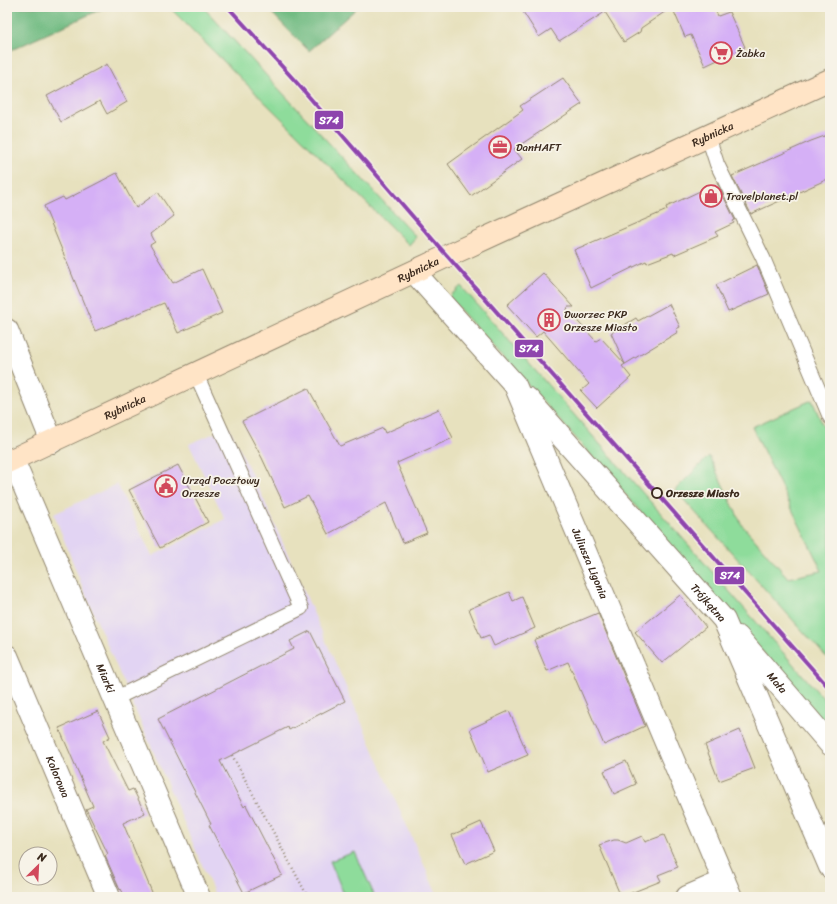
<svg xmlns="http://www.w3.org/2000/svg" width="837" height="904" font-family="Sriracha,sans-serif">
<style>
.built{fill:#e2d4f3}
.green{fill:#8edc9b;stroke:#64835c}
.forest{fill:#72bc83;stroke:#567350}
.building{fill:#d5b0f6}
.lines{fill:none;stroke-linecap:round;stroke-linejoin:round}
.lane-casing{stroke:#91866e;stroke-width:16}
.street-casing{stroke:#91866e;stroke-width:24}
.secondary-casing{stroke:#91866e;stroke-width:24}
.path{stroke:#91866e;stroke-width:2.5;stroke-dasharray:1 3;stroke-linecap:butt}
.lane{stroke:#fff;stroke-width:14}
.street{stroke:#fff;stroke-width:22}
.secondary{stroke:#ffe4c6;stroke-width:22}
.rail-1-casing{stroke:#f7f3e8;stroke-width:7}
.rail-1{stroke:#8e44ad;stroke-width:4}
.stop-dot{fill:#f7f3e8;stroke:#3b2a1e;stroke-width:2}
.labels{text-anchor:middle;dominant-baseline:central;stroke-width:3.5;stroke-linejoin:round;paint-order:stroke}
.poi-label{font-size:11px;fill:#3b2a1e;stroke:#f7f3e8;text-anchor:start}
.street-label{font-size:11px;fill:#3b2a1e;stroke:#f7f3e8}
.stop-label{font-size:11px;font-weight:bold;fill:#3b2a1e;stroke:#f7f3e8;text-anchor:start}
.line-badge{stroke:#f7f3e8;stroke-width:1.5}
.badge-label{font-size:11px;text-anchor:middle;font-weight:bold;fill:#fff}
</style>
<rect width="100%" height="100%" fill="#f7f3e8"/>
<filter id="ink" filterUnits="userSpaceOnUse"><feTurbulence type="fractalNoise" baseFrequency=".025" numOctaves="2"/><feDisplacementMap in="SourceGraphic" scale="8" xChannelSelector="R" yChannelSelector="G"/><feConvolveMatrix kernelMatrix="1 2 1 2 8 2 1 2 1" color-interpolation-filters="sRGB"/></filter>
<filter id="wash" filterUnits="userSpaceOnUse"><feTurbulence type="fractalNoise" baseFrequency=".012" numOctaves="4" result="noise"/><feDisplacementMap in="SourceGraphic" scale="16" xChannelSelector="R" yChannelSelector="G"/><feGaussianBlur stdDeviation="0.9" result="paint"/><feColorMatrix in="noise" values="0 0 0 0 0 0 0 0 0 0 0 0 0 0 0 0 0 1.4 0 .05"/><feComposite in="paint" operator="in"/></filter>
<g filter="url(#wash)">
<rect width="100%" height="100%" fill="#e7e1be"/>
<path class="built" d="M229,427L264,500L438,897H216L84,591L54,514L117,484L152,556L225,519L189,444Z"/>
<path class="green" d="M169,7H203L416,237L409,245Z
M461,286L830,706V729L584,447L455,304L449,297Z
M812,400L830,442V661L675,490L709,456L742,525L788,578L822,571L752,427Z
M355,852L375,897H345L330,861Z"/>
<path class="forest" d="M7,7H106L7,52Z
M266,7H358L309,51Z"/>
<g id="blocks">
<path class="building" d="M520,7H714L718,16L729,12L745,47L705,66L691,35L685,37L672,7L641,28L640,32L624,42L605,12L559,41L551,29L539,37Z
M107,64L127,102L107,114L100,101L61,122L47,96Z
M563,78L582,104L514,149L522,159L471,196L448,164L523,110L520,106Z
M830,134V178L751,214L732,176L811,141Z
M117,173L136,208L158,192L174,216L151,234L155,242L150,245L173,283L202,269L222,313L178,333L164,303L95,331L44,206L63,197L65,200Z
M717,183L735,220L733,221L734,223L715,232L718,236L674,255L673,253L647,263L646,261L591,288L574,250L667,210L666,207Z
M757,265L769,294L728,312L716,285Z
M543,273L574,307H568L567,310L596,341L601,338L625,364L611,333L636,318L638,321L669,304L680,327L676,329L678,332L622,366L631,377L597,408L581,391L589,384L543,331L536,337L507,305Z
M308,388L340,446L383,428L385,433L439,409L453,438L397,463L427,533L403,543L386,503L328,534L308,496L285,507L262,458L242,421Z
M178,465L208,522L160,548L129,490Z
M509,592L513,601L522,597L535,628L494,646L489,635L481,638L469,609Z
M680,595L706,627L662,663L635,632Z
M598,613L645,726L604,745L568,662L547,671L534,640Z
M310,631L345,701L289,730L288,727L220,761L244,807L246,805L282,875L244,893L209,825L211,824L158,719L294,649L290,641Z
M98,711L110,737L103,741L128,791L133,789L145,813L123,823L154,897H125L121,889L120,890L105,856L108,854L86,809L93,806L59,728Z
M509,711L528,755L488,772L470,729Z
M740,730L755,768L719,781L705,745Z
M626,761L636,784L614,794L604,771Z
M481,822L494,851L465,864L452,835Z
M664,835L678,867L658,875L661,881L621,897L599,845L614,840H618L626,843L642,836L645,842Z"/>
</g>
</g>
<g filter="url(#ink)">
<use href="#blocks" fill-opacity="0" stroke="#91866e" stroke-width="1"/>
<g class="lines">
<g class="lane-casing">
<path id="lane" d="M708,136L717,164L763,258L830,417
M114,699L301,608L196,374"/>
</g>
<g class="street-casing">
<g id="street">
<path id="s1" d="M414,272L515,385L731,897"/>
<path d="M7,330L52,442"/>
<path id="s2" d="M528,399L724,620L830,867"/>
<path id="s3" d="M13,460L199,897"/>
<path id="s4" d="M738,637L830,744"/>
<path id="s5" d="M7,656L109,897"/>
<path d="M687,897L724,881"/>
</g>
</g>
<g class="secondary-casing">
<g id="secondary">
<path id="s6" d="M7,462L447,256L830,80"/>
</g>
</g>
<path class="path" d="M232,755L308,897"/>
<use href="#lane" class="lane"/>
<use href="#street" class="street"/>
<use href="#secondary" class="secondary"/>
<g class="rail-1-casing">
<path id="rail-1" d="M228,7L297,83L434,241L830,689"/>
</g>
<use href="#rail-1" class="rail-1"/>
</g>
</g>
<defs>
<g id="supermarket-ring" transform="scale(1.15)"><circle r="9.5" fill="#f7f3e8" stroke="#d1495b" stroke-width="1.5"/><path d="M-6-5.5h2.5l.6 2H6L4.5 2H-2.5L-4.4-4H-6ZM-1.5 3.2a1.3 1.3 0 1 0 .1 0ZM3 3.2a1.3 1.3 0 1 0 .1 0Z" fill="#d1495b"/></g>
<g id="office-ring" transform="scale(1.15)"><circle r="9.5" fill="#f7f3e8" stroke="#d1495b" stroke-width="1.5"/><path d="M-6-3h4V-5.5h4V-3h4V5H-6ZM-1-4.5V-3h2v-1.5ZM-6 0V1H6V0Z" fill="#d1495b"/></g>
<g id="shop-ring" transform="scale(1.15)"><circle r="9.5" fill="#f7f3e8" stroke="#d1495b" stroke-width="1.5"/><path d="M-5-2.5h2.3a2.7 3.5 0 0 1 5.4 0H5L5.5 6h-11ZM-1.5-2.5h3a1.5 2.3 0 0 0-3 0Z" fill="#d1495b"/></g>
<g id="building-ring" transform="scale(1.15)"><circle r="9.5" fill="#f7f3e8" stroke="#d1495b" stroke-width="1.5"/><path d="M-4-6H4V6H1V3H-1V6H-4ZM-2.5-4.3h1.7v1.8h-1.7ZM.8-4.3h1.7v1.8H.8ZM-2.5-1h1.7V.8h-1.7ZM.8-1h1.7V.8H.8Z" fill="#d1495b"/></g>
<g id="civic-ring" transform="scale(1.15)"><circle r="9.5" fill="#f7f3e8" stroke="#d1495b" stroke-width="1.5"/><path d="M-.6-6.5H3V-4.5H.6V-3L4-1V1h2V6H-6V1h2V-1L-.6-3ZM-1.2 2.5V6h2.4V2.5Z" fill="#d1495b"/></g>
</defs>
<g fill-rule="evenodd">
<use href="#supermarket-ring" x="721" y="53"/>
<use href="#office-ring" x="500" y="147"/>
<use href="#shop-ring" x="711" y="196"/>
<use href="#building-ring" x="549" y="320"/>
<use href="#civic-ring" x="166" y="486"/>
</g>
<circle class="stop-dot" cx="657" cy="493" r="5"/>
<g class="labels">
<g class="poi-label">
<text x="736" y="53">Żabka</text>
<text x="516" y="147">DanHAFT</text>
<text x="726" y="196">Travelplanet.pl</text>
<text x="564" y="314">Dworzec PKP<tspan x="564" dy="13">Orzesze Miasto</tspan></text>
<text x="182" y="480">Urząd Pocztowy<tspan x="182" dy="13">Orzesze</tspan></text>
</g>
<g class="street-label">
<text stroke="none"><textPath href="#s6" startOffset="778">Rybnicka</textPath></text>
<text stroke="none"><textPath href="#s6" startOffset="454">Rybnicka</textPath></text>
<text stroke="none"><textPath href="#s6" startOffset="130">Rybnicka</textPath></text>
<text stroke="none"><textPath href="#s1" startOffset="345">Juliusza Ligonia</textPath></text>
<text stroke="none"><textPath href="#s2" startOffset="272">Trójkątna</textPath></text>
<text stroke="none"><textPath href="#s3" startOffset="237">Miarki</textPath></text>
<text stroke="none"><textPath href="#s4" startOffset="60">Mała</textPath></text>
<text stroke="none"><textPath href="#s5" startOffset="131">Kolorowa</textPath></text>
</g>
<g class="stop-label">
<text x="666" y="493">Orzesze Miasto</text>
</g>
</g>
<g class="line-badge">
<rect x="314" y="110" width="30" height="20" rx="4" fill="#8e44ad"/>
<rect x="514" y="339" width="30" height="19" rx="4" fill="#8e44ad"/>
<rect x="714" y="566" width="31" height="19" rx="4" fill="#8e44ad"/>
</g>
<g class="badge-label">
<text x="329" y="124">S74</text>
<text x="529" y="352">S74</text>
<text x="730" y="579">S74</text>
</g>
<rect width="837" height="904" fill="none" stroke="#f7f3e8" stroke-width="24"/>
<g transform="translate(38 866) rotate(24)"><circle r="19" fill="#f7f3e8" stroke="#aca397"/>
<path d="M0-3L7 15L0 10L-7 15Z" fill="#d1495b"/>
<text y="-6" font-size="11" font-weight="bold" text-anchor="middle" fill="#3b2a1e">N</text>
</g>
</svg>
